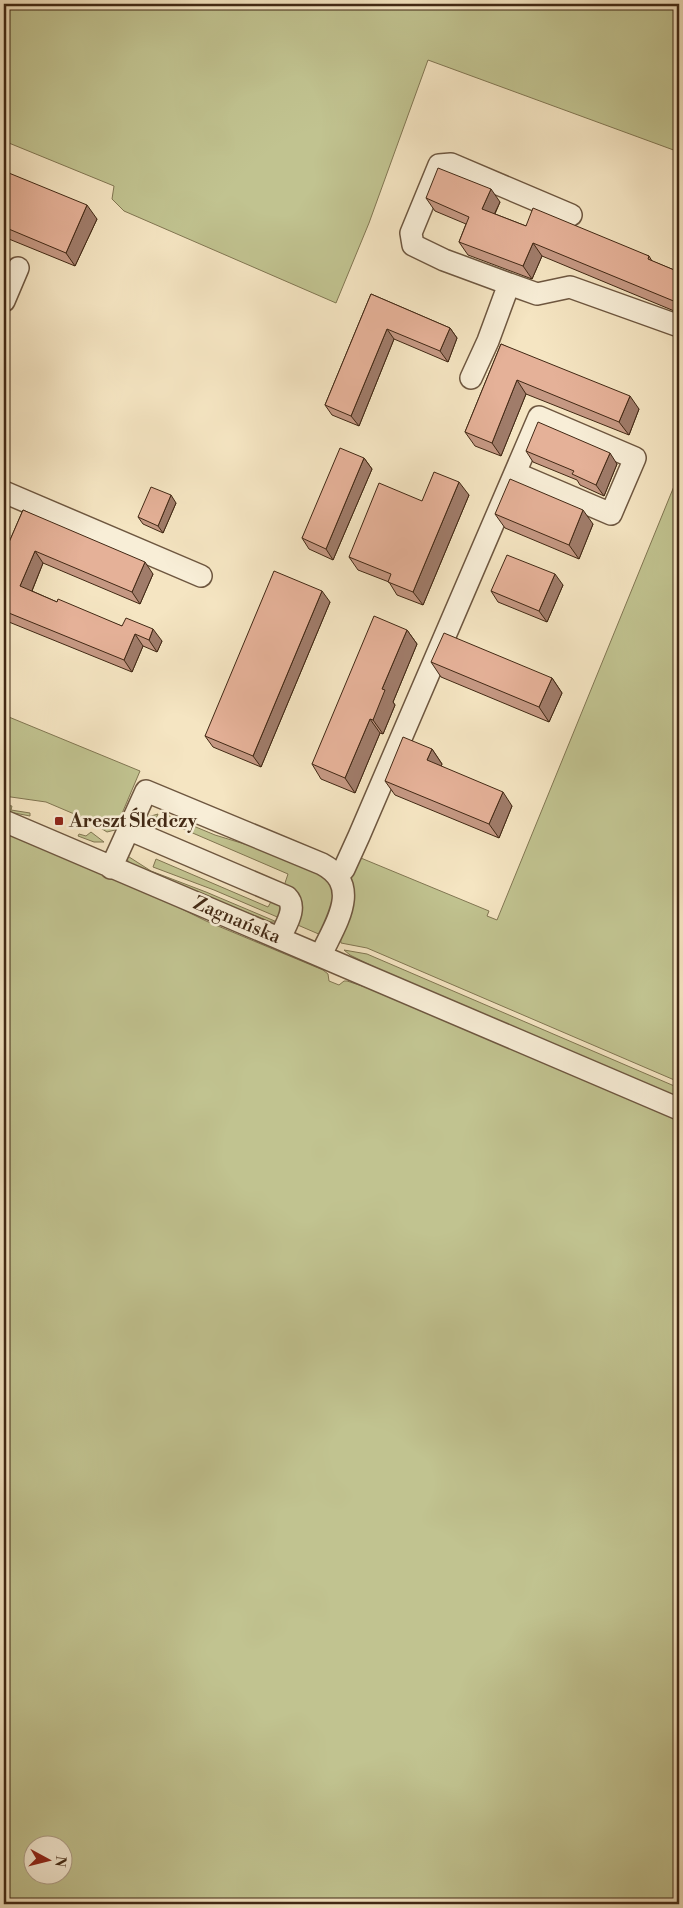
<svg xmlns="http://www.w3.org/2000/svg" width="683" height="1908" font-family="'Libre Bodoni',serif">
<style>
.green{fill:#c1c390;stroke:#817652;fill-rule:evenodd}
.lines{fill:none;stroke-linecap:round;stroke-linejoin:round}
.minor-casing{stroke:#6e5740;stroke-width:24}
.minor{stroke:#f8eed7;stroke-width:21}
.wall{fill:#c59883;stroke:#412814}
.shaded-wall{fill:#a07c6a;stroke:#412814}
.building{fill:#e5b198;stroke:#412814}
.poi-dot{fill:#8f2418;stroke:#f8eed7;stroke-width:2}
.labels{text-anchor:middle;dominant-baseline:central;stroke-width:5;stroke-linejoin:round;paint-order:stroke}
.poi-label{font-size:19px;font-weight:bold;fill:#412814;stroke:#f8eed7;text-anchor:start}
.street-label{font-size:19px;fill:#412814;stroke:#f8eed7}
</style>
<rect width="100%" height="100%" fill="#f5e5c2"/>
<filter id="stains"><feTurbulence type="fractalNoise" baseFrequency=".004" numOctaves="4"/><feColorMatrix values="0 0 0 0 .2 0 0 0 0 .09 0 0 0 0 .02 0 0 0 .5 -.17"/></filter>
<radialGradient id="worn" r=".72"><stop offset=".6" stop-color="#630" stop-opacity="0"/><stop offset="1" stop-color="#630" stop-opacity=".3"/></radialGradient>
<path class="green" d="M4,4H679V152L428,60L369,223L336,303L124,211L112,199L114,186L4,141V128L8,117L4,116Z
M679,474V1082L367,948L341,943L340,934L349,875L356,856L489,911L487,916L497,920Z
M4,715L140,771L115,830L107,832L86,819L46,802L4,796Z
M4,805L12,806L11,810L30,813V816L4,811Z
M158,814L150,832L139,824L144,818Z
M167,815L215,835L264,850L325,876L336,896L321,935L293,923L284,886L288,874L167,822L166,819Z
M4,829L144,890L206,921L323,970L328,974L329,981L339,985L344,981H347L419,1005L679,1116V1904H4ZM32,1846H62V1876H32Z
M91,832L104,842H94L78,836L79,834L86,836Z
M126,855L151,871L206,892L277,922H270C223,902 175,885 129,864Z
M156,859L268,907L272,900L282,901V919L214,890L153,867Z
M344,950L367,954L679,1088V1101L408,984L350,955Z"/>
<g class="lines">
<g class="minor-casing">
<path id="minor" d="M509,284L444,260L413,245L411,233L439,165L451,164L571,215
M4,301L18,268
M471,378L488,341L509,284L537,294L570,287L679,326
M4,492L201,576
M4,821L679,1109
M128,829L287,897C298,908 285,926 280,938
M111,868L146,791L322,864C363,886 335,924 321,955
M338,876L344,869L359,836L539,417L635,458L611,514L515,473"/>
</g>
<use href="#minor" class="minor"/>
</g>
<path class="wall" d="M4,171L97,219L75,266L4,237Z
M426,198L500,202L495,214L526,226L649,256L652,261L679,272V313L542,256L532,279L468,255L459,242L466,224L435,211Z
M371,294L450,328L457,338L448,362L394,339L359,426L332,415L325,405Z
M501,344L639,409L629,435L526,394L501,456L475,446L465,432Z
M526,451L617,464L604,496L580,485L577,480L533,462Z
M364,458L372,469L333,560L309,549L302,538Z
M469,495L423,605L397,595L389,582L358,570L349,557L422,501Z
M176,503L163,533L143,524L138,517Z
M23,510L153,574L140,604L43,563L32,591L57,602L162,641L157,652L143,646L132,672L4,620V554Z
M495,514L593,524L579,559L505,528Z
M563,585L547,622L498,602L491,591Z
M330,602L261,767L213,747L205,736Z
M407,630L417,644L393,702L395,705L383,734L380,733L355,793L321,779L312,764Z
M431,662L552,678L562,693L549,722L441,677Z
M432,749L442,764L441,766L512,806L499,838L395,795L385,781Z"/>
<path class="shaded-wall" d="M491,189L500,202L491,221L482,209Z
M87,205L97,219L75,266L66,253Z
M533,243L542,256L532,279L523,266Z
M679,294V307L676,302Z
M450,328L457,338L448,362L440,351Z
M387,329L394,339L359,426L351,416Z
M517,380L526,394L501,456L492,443Z
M630,396L639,409L629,435L619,422Z
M610,453L617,464L604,496L596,485Z
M364,458L372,469L333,560L326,549Z
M459,482L469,495L423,605L413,592Z
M171,495L176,503L163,533L158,526Z
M583,510L593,524L579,559L569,545Z
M35,551L43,563L29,598L20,586Z
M145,562L153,574L140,604L132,592Z
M555,574L563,585L547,622L539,611Z
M322,591L330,602L261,767L253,756Z
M153,629L162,641L157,652L149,640Z
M407,630L417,644L393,702L395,705L383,734L373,720L382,689Z
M135,634L143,646L132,672L124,660Z
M552,678L562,693L549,722L539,707Z
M370,719L380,733L355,793L345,778Z
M432,749L442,764L437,775L427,760Z
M503,792L512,806L499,838L489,824Z"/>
<path class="building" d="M438,168L491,189L482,209L526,226L533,208L649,256L648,259L679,272V294L676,302L533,243L523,266L459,242L469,217L426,198Z
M4,171L87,205L66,253L4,227Z
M371,294L450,328L440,351L387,329L351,416L325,405Z
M501,344L630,396L619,422L517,380L492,443L465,432Z
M538,422L610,453L596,485L572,474L574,471L526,451Z
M340,448L364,458L326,549L302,538Z
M434,472L459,482L413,592L388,582L391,574L349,557L379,483L422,501Z
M510,479L583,510L569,545L495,514Z
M151,487L171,495L158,526L138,517Z
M23,510L145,562L132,592L35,551L20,586L57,602L58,599L122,626L126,618L153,629L149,640L135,634L124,660L4,611V554Z
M507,555L555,574L539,611L491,591Z
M274,571L322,591L253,756L205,736Z
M374,616L407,630L382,689L385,690L373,720L370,719L345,778L312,764Z
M444,633L552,678L539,707L431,662Z
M403,737L432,749L427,760L503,792L489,824L385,781Z"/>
<rect class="poi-dot" x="54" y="816" width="10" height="10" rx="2.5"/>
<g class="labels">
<g class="poi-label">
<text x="69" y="821">Areszt Śledczy</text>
</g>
<g class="street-label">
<text transform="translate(237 920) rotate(23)">Zagnańska</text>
</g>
</g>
<rect width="683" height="1908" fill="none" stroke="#f5e5c2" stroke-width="20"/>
<rect x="5" y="5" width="673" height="1898" fill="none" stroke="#412814" stroke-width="2.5"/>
<rect x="10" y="10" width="663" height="1888" fill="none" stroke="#412814"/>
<g transform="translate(48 1860) rotate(97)"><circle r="24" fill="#f8eed7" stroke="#af9f89"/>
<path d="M0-4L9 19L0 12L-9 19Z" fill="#8f2418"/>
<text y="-8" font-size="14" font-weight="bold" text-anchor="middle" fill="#412814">N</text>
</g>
<rect width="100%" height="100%" filter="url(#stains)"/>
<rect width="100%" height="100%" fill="url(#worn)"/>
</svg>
